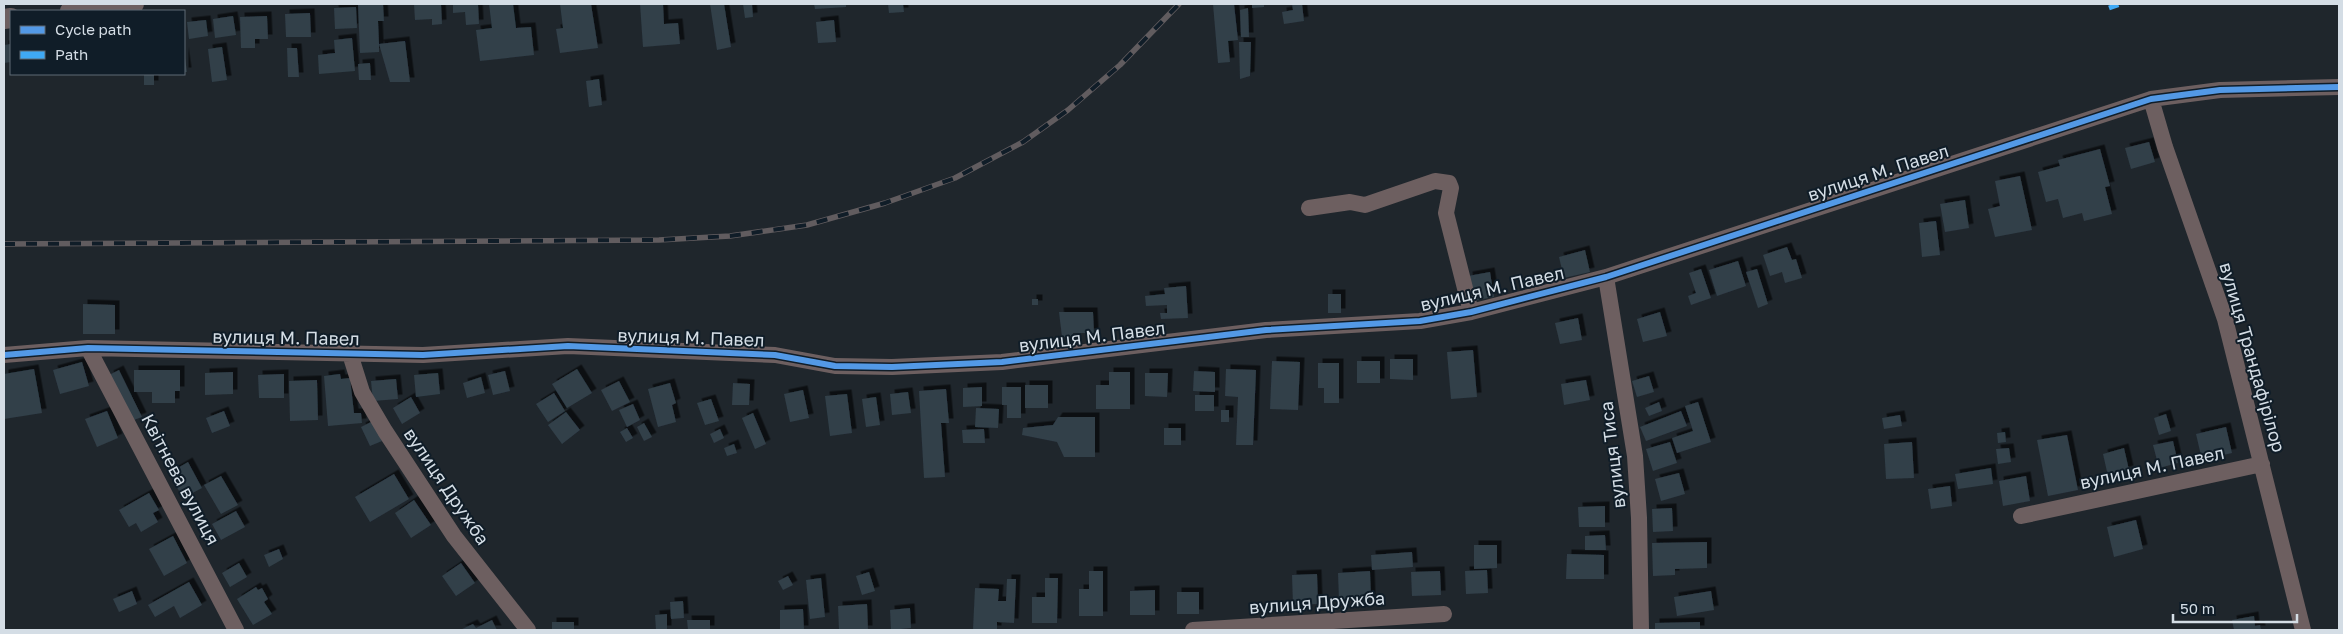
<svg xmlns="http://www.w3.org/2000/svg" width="2343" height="634" font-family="'Golos Text',sans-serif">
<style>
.building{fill:#313f49;filter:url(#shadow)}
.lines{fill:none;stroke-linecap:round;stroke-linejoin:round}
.minor{stroke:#6d5f60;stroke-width:16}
.tertiary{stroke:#6d5f60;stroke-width:20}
.rail-casing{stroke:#615c5f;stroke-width:5.5}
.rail{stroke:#101d28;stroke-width:4;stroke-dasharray:11;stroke-linecap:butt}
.quiet{stroke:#3fa9f5;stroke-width:5;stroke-dasharray:10 5;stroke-linecap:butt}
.cycleway-casing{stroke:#101d28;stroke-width:9}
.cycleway{stroke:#5399e6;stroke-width:6}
.labels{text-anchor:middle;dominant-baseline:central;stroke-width:4;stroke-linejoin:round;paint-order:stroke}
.street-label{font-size:18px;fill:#d4dde5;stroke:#101d28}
</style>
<defs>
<filter id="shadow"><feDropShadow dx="4.5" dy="-4.5" stdDeviation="0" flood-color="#0009"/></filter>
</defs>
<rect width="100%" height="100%" fill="#1f262c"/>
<path class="building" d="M358,4H383L384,21H378L379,44L405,41L410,82H390L379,44V52L360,53Z
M414,4H441L442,24L432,25V19L415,20Z
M453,4H478L479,24L466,25L465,12L453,13Z
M489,4H513L516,28L531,27L534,55L480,61L476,30L492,28Z
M560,4H591L598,48L560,53L556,29L563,28Z
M640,4H663L664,24L678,23L680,44L643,47Z
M710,4H724L731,47L717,50Z
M743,4H752L753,17L745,18Z
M814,4H846V7L815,9Z
M888,4H903L904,12L889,13Z
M1213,4H1234L1238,40L1228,41L1230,62L1218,63Z
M1252,4H1264V7L1252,8Z
M1292,4H1302L1304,21L1284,24L1282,12L1293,10Z
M356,7L357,28L335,29L334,8Z
M1248,8L1249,37H1241L1240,10Z
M310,13L311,37H286L285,14Z
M233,16L236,35L215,38L213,19Z
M267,16L268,39H255V48H241L240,17Z
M206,20L208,36L189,39L187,22Z
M834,20L836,42L818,43L816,22Z
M352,38L355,71L319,74L318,55L335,53L334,40Z
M1239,42H1251L1250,76L1240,79Z
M11,44V62L4,63V45Z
M222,47L227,80L212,82L208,49Z
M287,48H297L299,77H288Z
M184,51L187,72H184Z
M370,63L371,80H359L358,64Z
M144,74H154V85H144Z
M599,79L602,105L589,107L586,81Z
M2149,142L2155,162L2131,169L2125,148Z
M2100,149L2110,186L2105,187L2112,214L2084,221L2082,213L2063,218L2058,199L2046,202L2038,172L2060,166L2058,160Z
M2020,176L2032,230L1995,237L1988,209L2000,206L1995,181Z
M1965,200L1969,228L1945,232L1940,204Z
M1936,221L1940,255L1922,257L1919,223Z
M1787,247L1792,260L1796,259L1802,278L1785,283L1782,272L1770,276L1763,255Z
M1585,250L1590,272L1564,278L1559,257Z
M1738,261L1746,286L1717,296L1709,270Z
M1701,269L1711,298L1691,305L1688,296L1696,293L1689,273Z
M1757,269L1768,304L1758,308L1746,272Z
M1490,272L1494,297L1472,301L1468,276Z
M1186,286L1188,318L1161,319L1160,313H1167V305L1146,306L1145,296L1165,294L1164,288Z
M1328,294H1341V313H1328Z
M1032,299H1038V305H1032Z
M83,304L115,305V334H83Z
M1059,312H1093L1094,333H1073V337H1062Z
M1660,312L1667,336L1643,342L1637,319Z
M1578,318L1582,340L1560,344L1555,323Z
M1473,350L1477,397L1451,399L1447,352Z
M1390,359H1413V380L1390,379Z
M1272,361L1300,362L1298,410L1270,409Z
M1357,361H1380V383H1357Z
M82,362L89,386L60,394L53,370Z
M1318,363H1339V403H1324V388H1318Z
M34,369L42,413L4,419V374Z
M577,369L592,393L567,408L552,384Z
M1226,369L1256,370L1253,445H1236L1238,397L1225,396Z
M119,370L142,417L131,421L109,375Z
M134,370H180V391H175V403H152V392H134Z
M505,371L510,391L493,395L488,375Z
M1194,371L1215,372V392L1193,391Z
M233,372V394L205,395V373Z
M1109,372H1130V409H1096V385H1109Z
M438,373L440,394L416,397L414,375Z
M1145,373H1168L1167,397L1145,396Z
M284,374V398H259L258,375Z
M340,374L341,379L350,378L354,413H361L362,423L328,426L324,376Z
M1649,376L1654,392L1637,397L1632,381Z
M481,377L485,393L467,398L463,383Z
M396,379L398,399L373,401L371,381Z
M317,380L318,420L290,421L289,381Z
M1586,380L1590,400L1564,405L1561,384Z
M619,381L630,402L612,411L601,390Z
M670,383L676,403L672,405L676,422L658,427L648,389Z
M733,383L750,384L749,405H732Z
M1025,385H1048V408H1025Z
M982,387V406L963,407V388Z
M1002,387H1021V418H1007V405H1002Z
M946,389L949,423H941L945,477L924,478L919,391Z
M803,390L809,418L790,422L784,394Z
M908,392L911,413L892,415L890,394Z
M554,393L565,411L548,422L536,404Z
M847,394L852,433L830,436L825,396Z
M1195,395H1214V411H1195Z
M411,397L420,413L402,424L393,408Z
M876,397L880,425L866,427L862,399Z
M711,399L719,421L705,425L697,403Z
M1659,402L1662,411L1649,416L1645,408Z
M1698,402L1711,442L1677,453L1672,438L1693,431L1685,406Z
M633,404L640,420L627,427L619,410Z
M976,408L999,409L998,428L975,427Z
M1221,410H1229V422H1221Z
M107,411L118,438L97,447L85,419Z
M224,411L230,426L212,433L206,418Z
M1681,411L1687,426L1646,441L1640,427Z
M566,412L580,430L562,444L548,425Z
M753,413L766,444L755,449L742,418Z
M2166,414L2171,431L2159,435L2154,418Z
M1900,415L1902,426L1884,429L1882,418Z
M1058,417H1095V457H1064L1057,442L1022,435L1023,428L1053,425Z
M373,421L382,441L370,446L361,427Z
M644,423L652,437L644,441L637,427Z
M2226,427L2232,453L2202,460L2196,434Z
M627,428L633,438L626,442L620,432Z
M1164,428H1181V445H1164Z
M720,429L724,438L714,443L710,434Z
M984,429L985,443H963L962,430Z
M2005,432L2006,442L1998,443L1997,433Z
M2067,435L2078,490L2048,496L2037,440Z
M2173,441L2178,463L2159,468L2153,445Z
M1670,442L1677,463L1653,471L1646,449Z
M1912,442L1914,478L1886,479L1884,444Z
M734,444L737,453L727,456L724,448Z
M2009,448L2011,462L1998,464L1996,449Z
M2124,448L2129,470L2108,476L2103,454Z
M188,462L202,488L183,498L169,473Z
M1991,468L1993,484L1958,489L1955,474Z
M1679,473L1685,494L1661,501L1655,479Z
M394,474L409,499L370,522L355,497Z
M221,476L238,505L221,514L204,485Z
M2026,476L2030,501L2003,506L1999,481Z
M1950,486L1952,506L1931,509L1928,489Z
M149,493L159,510L153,513L158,522L141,532L136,523L129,527L119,510Z
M414,500L431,525L411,538L395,513Z
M1605,506V527H1579L1578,507Z
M1672,508L1673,531L1653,532L1652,509Z
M236,511L245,527L221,540L212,524Z
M2136,520L2143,549L2114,557L2107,527Z
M1605,535L1606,550H1585V536Z
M173,536L187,563L164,576L149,549Z
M1707,542V568L1675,569V575L1653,576L1652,543Z
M1474,545H1497V568L1474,569Z
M279,549L283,559L269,567L264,555Z
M1412,552L1413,567L1372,570L1371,555Z
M1567,554L1604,555V579H1566Z
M239,563L247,577L230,587L222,573Z
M461,563L475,583L456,596L442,576Z
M1487,570L1488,593L1466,594L1465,571Z
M1089,571H1103V616H1079V589H1089Z
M1370,571L1371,599L1339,600L1338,573Z
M1440,571L1441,595L1412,596L1411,572Z
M869,572L875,591L862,595L856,576Z
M1317,574L1318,604L1293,605L1292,575Z
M788,576L793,585L783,590L778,581Z
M821,578L825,617L810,619L806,580Z
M1045,578H1058L1057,623H1032V597H1045Z
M1007,579H1016L1014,623L997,622V630L973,629L975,588L999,589L998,601H1006Z
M189,582L202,605L180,618L174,606L155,617L148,605Z
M256,587L258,590L262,588L268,599L264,602L272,614L253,625L237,599Z
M1155,590V615H1130V591Z
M132,591L137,604L119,612L113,599Z
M1711,591L1714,610L1677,616L1674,597Z
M1177,592H1199V614H1177Z
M683,601L684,618L671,619L670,602Z
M867,604L868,630H839L838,606Z
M910,608L911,628L891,630L890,610Z
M803,609L804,630H780V610Z
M667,614V630H656L655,615Z
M2254,616L2255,626L2260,625L2261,630H2234L2232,620Z
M492,620L497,630H460L473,624L476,628Z
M687,620H710V630H688Z
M552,622H574V630H552Z
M1700,622V630H1655V623Z"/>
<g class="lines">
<path class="minor" d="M2151,99L2165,147L2225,319L2303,630
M1309,208L1350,202L1365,205L1435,181L1449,183L1451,188L1446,213L1471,312
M1606,277L1635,456L1639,518L1641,630
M88,348L236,630
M350,354L362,392L385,431L454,536L528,630
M4,355L88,348L423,355L568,346L775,355L835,366L892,367L1002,362L1266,330L1420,321L1471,312L1606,277L2151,99L2220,90L2339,87
M2021,516L2262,464
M1193,630L1444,614"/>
<path class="tertiary" d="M70,11L134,4
M4,19L11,18"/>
<g class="rail-casing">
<path id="rail" d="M4,244L659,240L730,236L807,225L885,203L955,178L1023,142L1068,110L1120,65L1179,4"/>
</g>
<use href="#rail" class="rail"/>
<path class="quiet" d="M2109,8L2120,4"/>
<g class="cycleway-casing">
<path id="cycleway" d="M4,355L88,348L423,355L568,346L775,355L835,366L892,367L1002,362L1266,330L1420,321L1471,312L1606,277L2151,99L2220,90L2339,87"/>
</g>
<use href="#cycleway" class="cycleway"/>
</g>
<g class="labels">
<g class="street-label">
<text transform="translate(1878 172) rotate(-18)">вулиця М. Павел</text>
<text transform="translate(1492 288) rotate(-13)">вулиця М. Павел</text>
<text transform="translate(1092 336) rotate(-7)">вулиця М. Павел</text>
<text transform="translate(286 337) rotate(1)">вулиця М. Павел</text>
<text transform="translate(691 337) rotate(2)">вулиця М. Павел</text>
<text transform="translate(2253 357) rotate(74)">вулиця Трандафірілор</text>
<text transform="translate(1612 455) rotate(-97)">вулиця Тиса</text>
<text transform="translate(2152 467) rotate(-12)">вулиця М. Павел</text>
<text transform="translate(181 479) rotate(62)">Квітнева вулиця</text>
<text transform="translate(447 486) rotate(56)">вулиця Дружба</text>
<text transform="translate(1317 602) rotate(-4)">вулиця Дружба</text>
</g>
</g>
<rect width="2343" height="634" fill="none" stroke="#d4dde5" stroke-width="10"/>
<rect x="10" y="10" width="175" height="65" fill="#101d28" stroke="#5e6a74"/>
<rect x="20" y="26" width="25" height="8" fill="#5399e6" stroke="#5e6a74"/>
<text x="55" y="35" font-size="15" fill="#d4dde5">Cycle path</text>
<rect x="20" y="51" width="25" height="8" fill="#3fa9f5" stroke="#5e6a74"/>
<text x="55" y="60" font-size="15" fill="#d4dde5">Path</text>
<path d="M2173 614v8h124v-8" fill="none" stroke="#d4dde5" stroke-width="2.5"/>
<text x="2180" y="614" font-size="15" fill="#d4dde5" stroke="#101d28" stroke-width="4" paint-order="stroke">50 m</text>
</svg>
